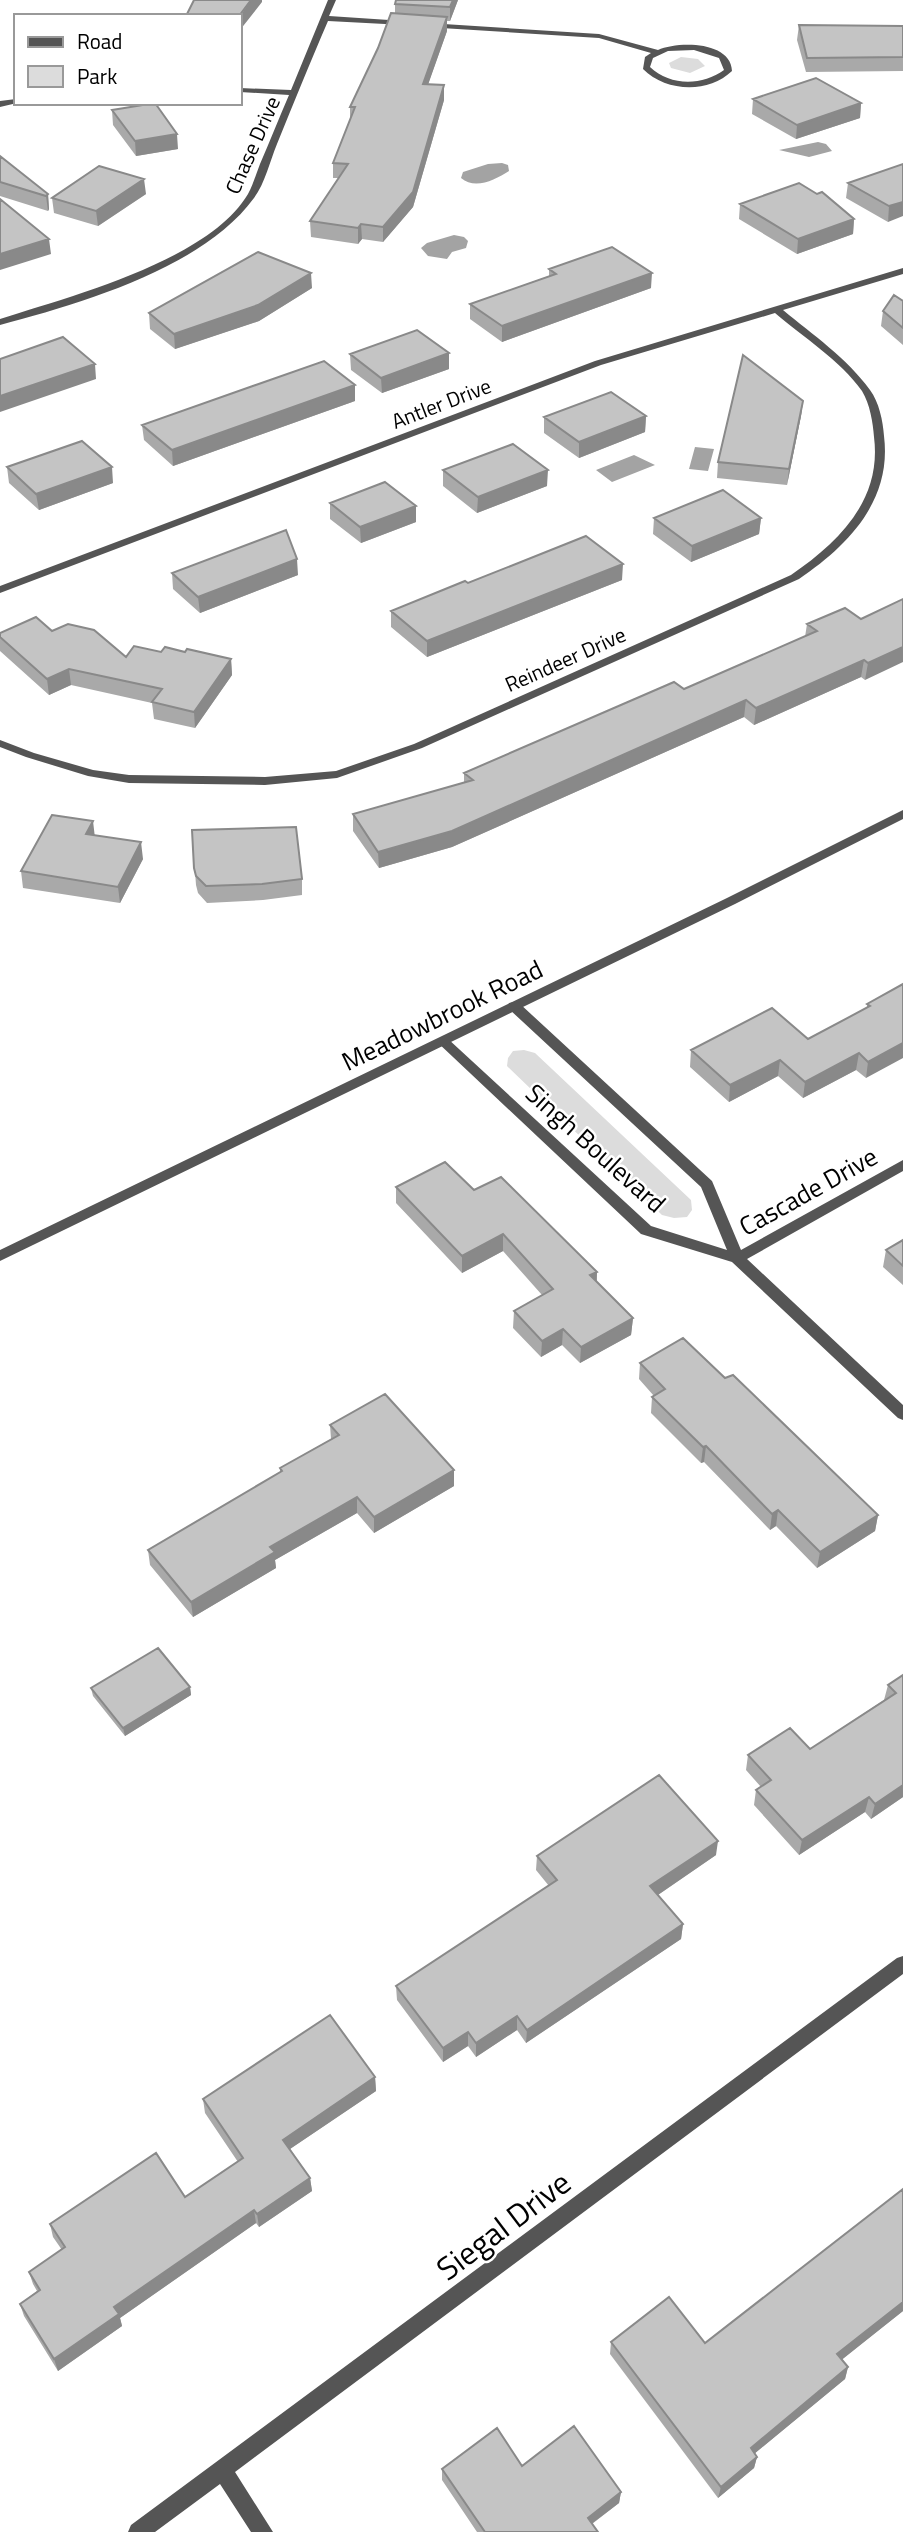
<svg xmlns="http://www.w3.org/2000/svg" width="903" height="2532" font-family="'Titillium Web',sans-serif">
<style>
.green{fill:#dcdcdc}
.water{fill:#a3a3a3}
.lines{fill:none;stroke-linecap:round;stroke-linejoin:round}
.minor{fill:#555;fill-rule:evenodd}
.tertiary{fill:#555;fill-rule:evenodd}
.wall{fill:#a9a9a9}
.shaded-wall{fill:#898989}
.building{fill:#c4c4c4;stroke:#898989;stroke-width:2}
.labels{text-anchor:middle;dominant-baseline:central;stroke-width:5;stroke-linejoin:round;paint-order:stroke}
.far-street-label{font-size:21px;fill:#000;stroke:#fff}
.street-label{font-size:26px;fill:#000;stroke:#fff}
.near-street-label{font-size:32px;fill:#000;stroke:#fff}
</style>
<rect width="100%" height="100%" fill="#fff"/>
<path class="green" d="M681,57L698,59L705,66L690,73L671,68L669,63Z
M524,1050L535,1053L691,1200L692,1210L687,1217L674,1218L662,1215L507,1066L508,1058L513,1051Z"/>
<path class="water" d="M818,142L826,144L832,151L809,157L779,150Z
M502,163L508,165L509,171C495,180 475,190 461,178L463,172L488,164Z
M454,235L464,237L468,241L466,248L452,252L447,259L428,256L421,248L427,243Z
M695,447L714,449L708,471L689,469Z
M634,455L655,465L612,482L596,470Z"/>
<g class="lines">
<path class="minor" d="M328,0H336L329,16L404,21L408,23L404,25L328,21C310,63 294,102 277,144C270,161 265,183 254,198C203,268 82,303 0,325V319C71,296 208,261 248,194C253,185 256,174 260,164C270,141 279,118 289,95L240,92V88L291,90Z
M428,23L599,34L658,50C678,41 731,41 732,71C708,94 666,92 643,69L645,57L651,53L599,38L425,27L424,25ZM694,50L719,58L724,70C702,86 670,86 650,67L653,58L668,51Z
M16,99L17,103L0,107V101Z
M903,268V274L783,310C813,335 847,358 870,390C879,402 883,421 884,436C892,500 849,545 799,579L422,748L337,778L265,785L129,783L88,776L26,757L0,747V740L34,753L93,770L129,775L265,777L336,771L414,744L791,575C839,542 882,500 874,437C873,423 870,404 862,391C840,360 803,337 775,313L601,365L0,593V586L595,361Z
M514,1002L519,1003L712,1181L741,1250L903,1160V1171L747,1259L903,1405V1420L898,1418L732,1262L641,1234L436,1041L442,1037L447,1038L651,1226L727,1250L701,1187L509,1009L508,1006L509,1003Z
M903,1956V1974L235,2472L273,2532H251L220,2484L155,2532H128L131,2525L897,1958Z"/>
<path class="tertiary" d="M903,810V819L735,904L0,1261V1250L727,898Z"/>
</g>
<path class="wall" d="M458,0L450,21H447V31L428,84L444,85V100L413,207L383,242L362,239L358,244L311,237L310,221L339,178H333V163L350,119V107L395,14V4Z
M799,25L903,26V71L806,72L797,40Z
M753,99L861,103L860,118L796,139L752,114Z
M112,110L178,149L136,156L113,125Z
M0,156L48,194L49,209L48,211L0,196Z
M903,164L888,222L846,198L848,183Z
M146,194L98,226L54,213L52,198Z
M740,204L854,219L853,234L797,254L739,219Z
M549,269L651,288L502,342L470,319V304L549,276Z
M312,288L259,321L175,349L150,329L149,313Z
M903,301V345L881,326L883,311Z
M449,353V369L382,393L351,370L350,354Z
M355,401L173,466L144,440L142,425Z
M803,401L801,416L787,485L717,478L718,462Z
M646,416L645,432L579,458L544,433V417Z
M7,467L113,483L39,510L9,483Z
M443,470L547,486L477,513L443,486Z
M330,503L416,506V522L361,543L330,519Z
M654,518H761L759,534L691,562L653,534Z
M172,573L298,575L200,613L173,589Z
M622,580L427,657L391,627V611L468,583Z
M903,599L865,680L861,677L754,725L744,717L452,847L379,868L353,831V814L464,783V773L684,689L805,637L807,624L861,619Z
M52,631L126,657L161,652H185L231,659L232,675L195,728L154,719L152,703L71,685L49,695L0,651V633Z
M192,830L302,879V895L263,900L207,903L198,893L196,885Z
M94,835L143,859L120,903L23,888L21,871Z
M903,984L866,1078L856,1070L803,1098L778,1076L729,1102L690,1067L691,1050L808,1039L867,1008V1004Z
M396,1187L474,1190L597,1272V1282L633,1318L631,1335L580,1363L562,1345L541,1357L513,1328L514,1311L542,1295L503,1251L462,1273L396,1203Z
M903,1240V1285L883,1267L886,1250Z
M640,1363L725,1378L878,1515L875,1531L817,1568L776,1526L770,1530L704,1462L701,1463L651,1413L652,1397L654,1396L639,1379Z
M330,1425L454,1486L374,1533L357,1513L275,1560L276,1568L193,1617L150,1565L148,1550L280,1473V1468L331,1439Z
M903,1675V1797L871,1819L865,1812L799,1855L754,1805L756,1790L761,1787L746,1770L748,1755L810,1749L884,1700L888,1685Z
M190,1687L191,1695L125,1736L93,1696L91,1688Z
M716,1855L658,1895L683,1924L681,1939L526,2043L517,2030L476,2057L468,2046L443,2062L397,2000L396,1986L549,1886L536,1870L537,1856Z
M375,2077L376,2091L290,2149L310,2178L312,2191L259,2227L256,2223L120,2318L122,2326L58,2371L24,2316L20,2304L37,2291L33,2284L29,2272L62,2250L53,2237L50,2224L185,2197L238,2162L205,2113L203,2099Z
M903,2189V2311L842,2359L848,2367L845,2379L755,2453L757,2457L754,2468L718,2498L610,2354L611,2342L705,2343Z
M522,2466L621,2492L619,2503L592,2524L598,2532H477L442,2480V2469Z"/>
<path class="shaded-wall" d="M251,0H262V2L240,30V16Z
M453,0H458L450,21V7Z
M447,17V31L423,99V84Z
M444,85V100L413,207L383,242V227Z
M861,103L860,118L796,139L797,125Z
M177,134L178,149L136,156L135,141Z
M144,179L146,194L98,226L96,211Z
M48,194L49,209L48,211L46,196Z
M903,202V216L888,222L889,206Z
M854,219L853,234L797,254L798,239Z
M361,224L362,239L358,244V228Z
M49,239L51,254L0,270V254Z
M311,273L312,288L259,321L175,349L174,334Z
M652,273L651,288L502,342V326Z
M449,353V369L382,393L381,378Z
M95,364L96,379L0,412V396Z
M355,385V401L173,466L172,450Z
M803,401L801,416L787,485L789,469Z
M646,416L645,432L579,458V442Z
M112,467L113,483L39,510L36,494Z
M548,470L547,486L477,513L478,497Z
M416,506V522L361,543L360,527Z
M761,518L759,534L691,562L692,546Z
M297,559L298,575L200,613L198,597Z
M623,564L622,580L427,657V641Z
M903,647V662L865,680L868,663Z
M231,659L232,675L195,728L194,712Z
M864,660L861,677L754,725L756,708Z
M69,669L71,685L49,695L47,679Z
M746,700L744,717L452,847L379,868L378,852Z
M93,821L95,838L86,834Z
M141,842L143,859L120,903L118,887Z
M903,1043V1058L866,1078L868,1062Z
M859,1053L856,1070L803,1098L805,1082Z
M780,1060L778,1076L729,1102L730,1085Z
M503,1234V1251L462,1273V1256Z
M597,1272L596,1288L590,1275Z
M633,1318L631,1335L580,1363L581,1347Z
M563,1329L562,1345L541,1357L542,1341Z
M706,1446L704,1462L701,1463L703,1447Z
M454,1470V1486L374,1533V1517Z
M357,1497V1513L275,1560L276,1568L193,1617L191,1602L270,1547Z
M778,1510L776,1526L770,1530L772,1514Z
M878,1515L875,1531L817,1568L820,1552Z
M190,1687L191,1695L125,1736L123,1728Z
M903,1785V1797L871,1819L875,1804Z
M869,1797L865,1812L799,1855L802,1840Z
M718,1841L716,1855L649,1901L650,1886Z
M683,1924L681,1939L526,2043L527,2030Z
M517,2016V2030L476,2057V2043Z
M468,2032V2046L443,2062V2048Z
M375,2077L376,2091L284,2153L283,2140Z
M310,2178L312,2191L259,2227L257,2214Z
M254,2210L256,2223L120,2318L122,2326L58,2371L54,2359L114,2307Z
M903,2302V2311L834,2366L837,2354Z
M848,2367L845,2379L748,2459L751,2448Z
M757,2457L754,2468L718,2498L721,2487Z
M621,2492L619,2503L586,2528L588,2518Z"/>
<path class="building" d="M194,0H251L239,16H186Z
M396,0H453L450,7L395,4Z
M391,13L447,17L423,84L444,85L413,192L383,227L361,224L358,228L310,221L348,164L333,163L355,107H350L378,48Z
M799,25L903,26V57L807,58Z
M816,78L861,103L797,125L753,99Z
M155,103L177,134L135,141L112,110Z
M0,156L48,194L46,196L0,182Z
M903,164V202L889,206L848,183Z
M99,166L144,179L96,211L52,198Z
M799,183L817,194L822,192L854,219L798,239L740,204Z
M0,199L49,239L0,254Z
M612,247L652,273L502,326L470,304L556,274L549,269Z
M258,252L311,273L258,305L174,334L149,313Z
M894,295L903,301V328L883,311Z
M417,330L449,353L381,378L350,354Z
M63,337L95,364L0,396V359Z
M743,355L803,401L789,469L718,462Z
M324,361L355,385L172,450L142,425Z
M611,392L646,416L579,442L544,417Z
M82,441L112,467L36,494L7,467Z
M513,444L548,470L478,497L443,470Z
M385,482L416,506L360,527L330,503Z
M723,490L761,518L692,546L654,518Z
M286,530L297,559L198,597L172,573Z
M586,536L623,564L427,641L391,611L465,581L468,583Z
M903,599V647L868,663L864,660L756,708L746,700L452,831L378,852L353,814L473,780L464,773L674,682L684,689L817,631L807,624L845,608L861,619Z
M36,617L52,631L68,624L94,630L126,657L134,646L161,652L165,647L185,652L187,649L231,659L194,712L152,702L162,689L69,669L47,679L0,637V633Z
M52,815L93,821L86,834L141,842L118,887L21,871Z
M296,827L302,879L262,884L206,886L196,876L194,868L192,830Z
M903,984V1043L868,1062L859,1053L805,1082L780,1060L730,1085L691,1050L772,1008L808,1039L870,1006L867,1004Z
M445,1162L474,1190L501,1177L597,1272L590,1275L633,1318L581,1347L563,1329L542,1341L514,1311L553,1289L503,1234L462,1256L396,1187Z
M903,1240V1266L886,1250Z
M683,1338L725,1378L733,1375L878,1515L820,1552L778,1510L772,1514L706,1446L703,1447L652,1397L665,1389L640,1363Z
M385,1394L454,1470L374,1517L357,1497L270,1547L275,1552L191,1602L148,1550L282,1471L280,1468L339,1435L330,1425Z
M158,1648L190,1687L123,1728L91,1688Z
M903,1675V1785L875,1804L869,1797L802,1840L756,1790L771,1780L748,1755L790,1728L810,1749L896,1693L888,1685Z
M659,1775L718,1841L650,1886L683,1924L527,2030L517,2016L476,2043L468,2032L443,2048L396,1986L557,1880L537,1856Z
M330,2015L375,2077L283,2140L310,2178L257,2214L254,2210L114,2307L119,2314L54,2359L20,2304L40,2290L29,2272L65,2247L50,2224L156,2153L185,2197L243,2158L203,2099Z
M903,2189V2302L837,2354L848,2367L751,2448L757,2457L721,2487L611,2342L669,2297L705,2343Z
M574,2426L621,2492L588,2518L598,2532H485L442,2469L497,2428L522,2466Z"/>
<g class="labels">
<g class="far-street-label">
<text transform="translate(252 145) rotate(-66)">Chase Drive</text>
<text transform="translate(441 403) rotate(-21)">Antler Drive</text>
<text transform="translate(565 659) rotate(-24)">Reindeer Drive</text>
</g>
<g class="street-label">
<text transform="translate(442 1015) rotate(-26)">Meadowbrook Road</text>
<text transform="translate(596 1148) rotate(42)">Singh Boulevard</text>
<text transform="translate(808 1191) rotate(-29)">Cascade Drive</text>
</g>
<g class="near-street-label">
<text transform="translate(503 2225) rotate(-37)">Siegal Drive</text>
</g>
</g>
<rect x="14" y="14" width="228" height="91" fill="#ffffff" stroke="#999999" stroke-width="2"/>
<rect x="28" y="37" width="35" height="10" fill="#555555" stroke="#999999" stroke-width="2"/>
<text x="77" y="49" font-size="21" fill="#000000">Road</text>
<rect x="28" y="66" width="35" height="21" fill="#dcdcdc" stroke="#999999" stroke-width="2"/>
<text x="77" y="84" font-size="21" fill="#000000">Park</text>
</svg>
